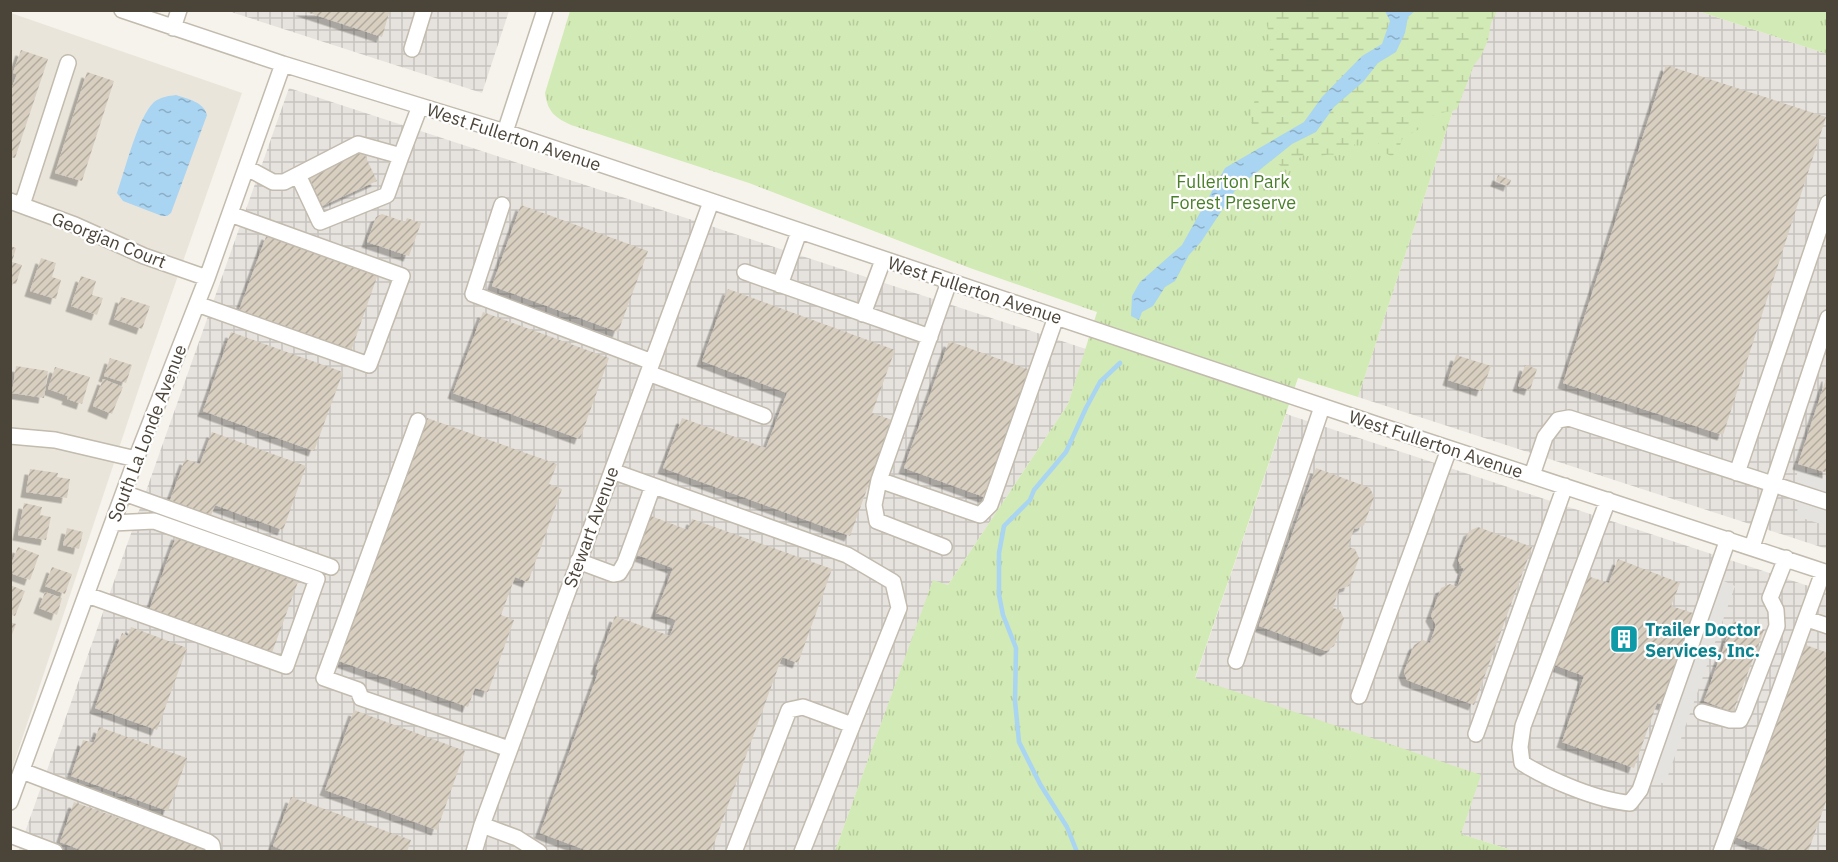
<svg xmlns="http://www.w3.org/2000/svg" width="1838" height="862" font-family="'IBM Plex Sans',sans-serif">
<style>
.residential{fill:#eae5da}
.industrial{fill:url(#industrial-grid)}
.grass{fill:url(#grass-tufts)}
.wetland{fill:url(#wetland-marsh)}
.parking{fill:#e5e3e0}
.water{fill:url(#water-ripples)}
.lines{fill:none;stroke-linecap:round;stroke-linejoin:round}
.stream{stroke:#a9d4f2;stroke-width:4.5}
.building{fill:url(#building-hatch);filter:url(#shadow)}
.minor-casing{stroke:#c2bbae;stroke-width:18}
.minor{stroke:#fff;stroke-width:15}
.labels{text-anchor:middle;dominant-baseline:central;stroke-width:4.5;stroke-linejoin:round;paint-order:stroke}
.street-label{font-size:18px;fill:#4b4439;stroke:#fff}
.park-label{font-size:18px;fill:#4a7f2a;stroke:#fff}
.culture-label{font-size:18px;font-weight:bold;fill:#0d838f;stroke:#fff;text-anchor:start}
</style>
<defs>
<pattern id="industrial-grid" width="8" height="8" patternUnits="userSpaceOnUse" patternTransform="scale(1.5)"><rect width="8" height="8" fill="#e6e2dd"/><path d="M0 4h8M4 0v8" fill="none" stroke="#c7c3be"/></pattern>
<pattern id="grass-tufts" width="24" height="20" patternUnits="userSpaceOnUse" patternTransform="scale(1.5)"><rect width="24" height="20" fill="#d2eab5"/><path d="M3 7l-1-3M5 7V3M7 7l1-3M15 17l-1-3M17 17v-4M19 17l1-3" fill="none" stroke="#b6ca9c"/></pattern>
<pattern id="wetland-marsh" width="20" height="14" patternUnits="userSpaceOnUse" patternTransform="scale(1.5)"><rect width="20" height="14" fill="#d2eab5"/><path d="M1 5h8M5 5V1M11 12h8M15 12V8" fill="none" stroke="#b6ca9c"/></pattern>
<pattern id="water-ripples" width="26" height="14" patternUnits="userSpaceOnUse" patternTransform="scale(1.5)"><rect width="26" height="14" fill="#a9d4f2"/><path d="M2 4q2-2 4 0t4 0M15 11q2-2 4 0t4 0" fill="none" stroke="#8caec5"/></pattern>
<pattern id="building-hatch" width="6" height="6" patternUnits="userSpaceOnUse" patternTransform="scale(1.5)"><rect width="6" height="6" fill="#d8cfc1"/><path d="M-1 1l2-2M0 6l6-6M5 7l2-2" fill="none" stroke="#b1aa9e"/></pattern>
<filter id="shadow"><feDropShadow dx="-5.5" dy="5.5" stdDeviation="0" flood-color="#0004"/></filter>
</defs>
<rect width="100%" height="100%" fill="#f6f3ec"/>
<path class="residential" d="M11,13L242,93L146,367L11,772Z"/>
<path class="industrial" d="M228,11H509L482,93Z
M1486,11H1698L1827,54V549L1358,397Z
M289,88L1086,349L1068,404L948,585L933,581L835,851L18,852Z
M1286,414L1827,592V851H1514L1461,834L1480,775L1195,679Z"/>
<path class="grass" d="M570,11H1486L1358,397L1298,378L1195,678L1481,775L1461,834L1514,851H835L933,580L948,585L1068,404L1097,312L970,268L749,183L571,125C554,117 548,112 545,93Z
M1698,11H1827V54Z"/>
<path class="wetland" d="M1264,11H1497L1491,23L1488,40L1481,56L1474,65L1457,109C1449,113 1442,111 1434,115C1427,118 1426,124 1420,128C1416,132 1409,134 1403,137L1397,154L1391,156C1375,149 1380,130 1358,137C1356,141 1354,147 1351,150C1343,160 1328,150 1319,158L1302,155L1289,171C1280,167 1273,160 1269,151C1268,149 1268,145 1266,143C1261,135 1251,130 1251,119C1250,112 1254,103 1256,97L1261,94L1271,44Z"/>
<path class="parking" d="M1798,470L1827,479V526L1796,516L1799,503L1791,500Z
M1719,579L1735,586L1665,784L1650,779Z"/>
<path class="water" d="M1385,11H1415L1408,17L1405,33L1396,52L1378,63L1363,82L1334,107L1316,132L1292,144L1236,189L1201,242L1189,255L1175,281L1165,287L1153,306L1142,312L1139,320L1131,316L1132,296L1140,282L1182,245L1225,168L1304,122L1322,97L1362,56L1382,44L1390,21Z
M176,95C188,99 204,102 207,115L171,213L167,216H162L123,201L117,193C125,170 138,117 154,102C161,97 168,96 176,95Z"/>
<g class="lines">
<path class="stream" d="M1077,852L1067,827L1040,784L1019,742L1015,701L1016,648L1003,615L999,595V553L1004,526L1030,500L1034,490L1066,452L1086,408L1100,382L1120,363"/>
</g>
<path class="building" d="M300,10H390L382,37Z
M21,50L48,59L15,158L10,157V93L17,74L13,73Z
M1666,65L1826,117L1723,435L1563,383Z
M87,72L114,81L82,181L55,173Z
M361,147L377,181L322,206L307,172Z
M1498,175L1511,180L1509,186L1496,181Z
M521,205L648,251L618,332L492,286Z
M382,214L405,222L407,218L421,223L409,256L367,242L376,217Z
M267,234L378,274L350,354L238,313Z
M10,246L16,248L12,262L22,265L16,284L10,283Z
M41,258L56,263L52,277L61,280L56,299L30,291Z
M81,276L96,281L92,295L103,298L97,315L71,306Z
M728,289L895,350L872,413L892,420L850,536L663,468L682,418L766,448L787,393L702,361Z
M121,297L150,306L142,329L114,319Z
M483,312L609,358L580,439L453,393Z
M231,332L343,372L314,451L203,411Z
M949,341L1033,371L987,498L904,468Z
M1456,355L1491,366L1482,391L1448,380Z
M110,358L132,365L126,383L104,376Z
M1525,365L1537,369L1530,390L1518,386Z
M16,366L48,371L44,398L12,393Z
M55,367L90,377L82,404L67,399L68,396L48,389Z
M1827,376H1828V473L1798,464Z
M103,379L123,387L112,414L93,406Z
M427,418L557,464L549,484L562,489L528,582L515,577L501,615L514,620L488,692L475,688L468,707L339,661Z
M212,432L306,466L283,530L215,505L210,518L169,503L185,459L200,464Z
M1316,468L1370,488L1374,497L1364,525L1356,529L1354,528L1348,547L1355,549L1359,558L1349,586L1339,589L1333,608L1340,610L1344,619L1334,646L1326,651L1259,626Z
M30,469L58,473L57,477L70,479L67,498L26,492Z
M24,503L42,507L40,515L51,517L46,540L18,535Z
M651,516L688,530L692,519L832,569L798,663L782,657L711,852H591L540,833L599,670L596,669L615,616L670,636L676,620L656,613L673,568L637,555Z
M1478,527L1532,547L1474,705L1407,680L1404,672L1414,645L1423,640L1430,643L1436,625L1431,616L1441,588L1450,584L1457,587L1464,568H1462L1458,560L1469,531Z
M67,528L83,532L79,549L63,545Z
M177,534L299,579L270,658L148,613Z
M18,547L39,555L30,580L10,573V567Z
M1618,559L1680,583L1671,606L1696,614L1665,705L1657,703L1634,768L1562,742L1584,676L1552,664L1584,575L1609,583Z
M52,567L72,574L65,594L45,586Z
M10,585L25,591L15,616L10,614Z
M45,592L62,598L57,615L39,608Z
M1733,621L1764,630L1733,712L1704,701Z
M10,622L16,624L11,637H10Z
M131,627L187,648L157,730L95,708L122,633L128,636Z
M1803,644L1828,653V796L1808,852H1775L1733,836Z
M354,710L465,751L437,830L325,790Z
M99,727L187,758L168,811L71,776L83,740L94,743Z
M291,797L411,840L407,852H288L273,846Z
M74,802L203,848L202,852H86L60,842Z"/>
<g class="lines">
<g class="minor-casing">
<path id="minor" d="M122,10L283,64L505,132L1384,427L1828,573
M173,28L179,10
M412,49L424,10
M505,132L545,10
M247,168L273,182H284L358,144L401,156L420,106
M298,175L320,222L387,195L401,156
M10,201L75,225L144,256L207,278
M22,205L68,63
M502,205L473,294L652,362
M745,272L930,337
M780,285L799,232
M197,304L369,365L402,276L230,214
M863,314L883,260
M648,373L764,416
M418,421L324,678L358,690L361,698L509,749
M10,436L55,440L136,459
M612,471L847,555L893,582L899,608L802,852
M1737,473L1828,203
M1532,475L1545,437L1558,420L1569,418L1828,502
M879,480L980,515L990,505L1056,317
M124,493L331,567
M1608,500L1523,726L1520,747L1522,763C1549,780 1599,801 1630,803L1640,790L1728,539
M944,547L877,521L874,505L879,480L949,282
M1752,547L1828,318
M578,561L613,574L619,573L625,563L653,486
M87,595L286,666L317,579L154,521L113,523
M1807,619L1828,626
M1236,661L1322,407
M1359,696L1449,449
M1702,712L1730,720H1740L1744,712L1777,626L1776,610L1770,598L1786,558
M1476,734L1565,486
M22,771L208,842L212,845L213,852
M10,802L136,459L207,278L283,64
M482,825L517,838L539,852
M10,835L55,852
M474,852L482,825L711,202
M734,852L789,710L803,707L852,725
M1721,852L1823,572"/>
</g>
<use href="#minor" class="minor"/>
</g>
<defs>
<g id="building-square" transform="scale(1.5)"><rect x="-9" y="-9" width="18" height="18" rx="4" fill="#0f9aa8" stroke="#fff"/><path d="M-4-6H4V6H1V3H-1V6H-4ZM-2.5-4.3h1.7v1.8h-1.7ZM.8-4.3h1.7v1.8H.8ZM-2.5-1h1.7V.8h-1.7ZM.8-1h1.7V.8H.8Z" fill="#fff"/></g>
</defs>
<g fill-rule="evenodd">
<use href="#building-square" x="1624" y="639"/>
</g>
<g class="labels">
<g class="street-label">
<text transform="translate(514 137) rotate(18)">West Fullerton Avenue</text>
<text transform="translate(109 240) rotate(22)">Georgian Court</text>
<text transform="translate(975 290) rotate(18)">West Fullerton Avenue</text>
<text transform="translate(147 433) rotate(-69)">South La Londe Avenue</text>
<text transform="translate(1436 444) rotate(18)">West Fullerton Avenue</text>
<text transform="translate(591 527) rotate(-70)">Stewart Avenue</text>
</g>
<g class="park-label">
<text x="1233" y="181">Fullerton Park<tspan x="1233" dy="21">Forest Preserve</tspan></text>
</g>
<g class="culture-label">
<text x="1645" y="629">Trailer Doctor<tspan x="1645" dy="21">Services, Inc.</tspan></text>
</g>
</g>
<rect width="1838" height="862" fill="none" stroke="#4b4439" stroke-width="24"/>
</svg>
